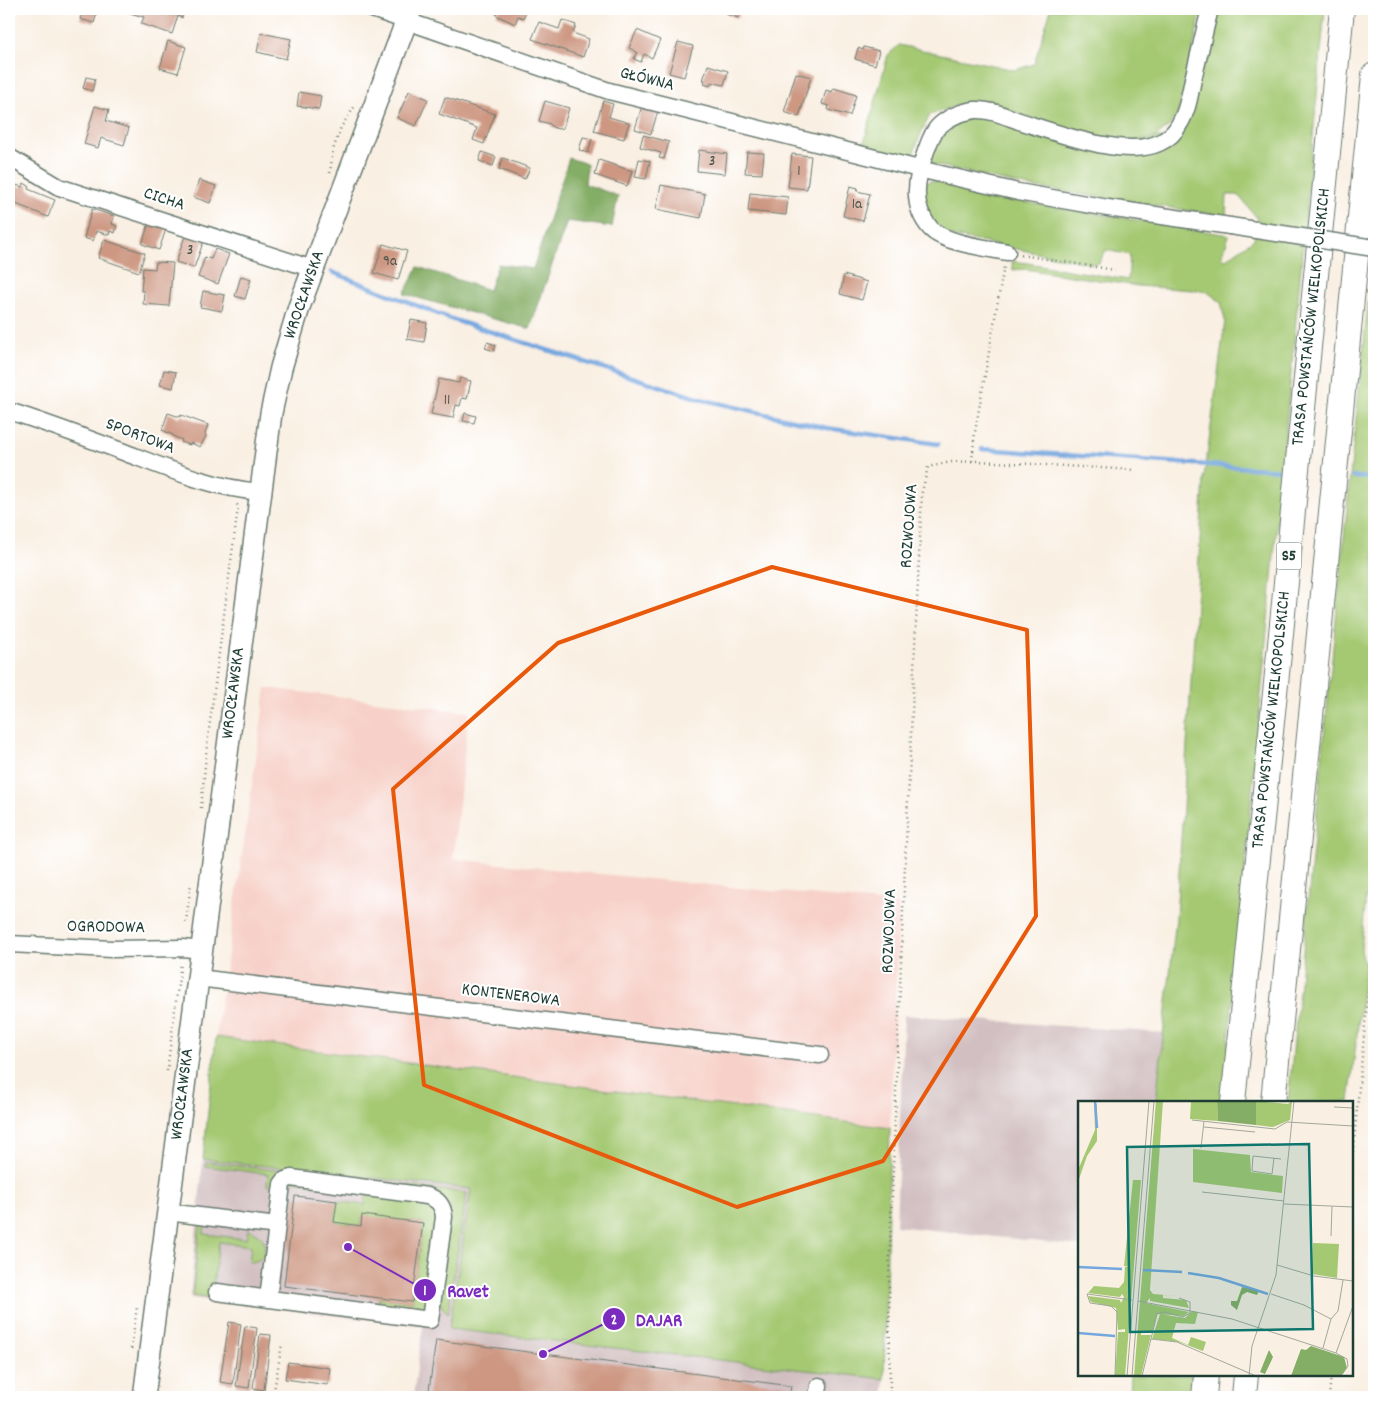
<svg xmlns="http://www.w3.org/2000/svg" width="1383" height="1406" font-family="Dekko,sans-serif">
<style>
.built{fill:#f7d1c9}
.industrial{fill:#d2bfc1}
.green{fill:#a5c973;stroke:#628354}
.forest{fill:#84ad65;stroke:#52754c}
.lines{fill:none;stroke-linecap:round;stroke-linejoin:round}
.stream{stroke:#74a6df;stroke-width:4.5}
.building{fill:#cd9782}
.minor-casing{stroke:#6b7b71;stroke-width:19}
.major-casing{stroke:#6b7b71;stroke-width:24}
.highway-casing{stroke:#6b7b71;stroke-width:26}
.path{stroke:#6b7b71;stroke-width:2.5;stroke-dasharray:1 4;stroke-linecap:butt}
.minor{stroke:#fff;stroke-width:16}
.major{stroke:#fff;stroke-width:21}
.highway{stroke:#fff;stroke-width:24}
.minor-bridge-casing{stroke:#6b7b71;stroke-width:19;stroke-linecap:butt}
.minor-bridge{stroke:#fff;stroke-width:16}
.marked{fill:none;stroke:#e8590c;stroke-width:4;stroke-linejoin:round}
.labels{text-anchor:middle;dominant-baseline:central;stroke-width:4;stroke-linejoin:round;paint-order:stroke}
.number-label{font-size:15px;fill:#4a5448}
.shield{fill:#fff;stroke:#627771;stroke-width:1}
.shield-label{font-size:16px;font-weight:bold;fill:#1f3d34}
.street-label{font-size:18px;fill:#1f3d34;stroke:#fff}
.inset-river{fill:none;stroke:#74a6df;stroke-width:2.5}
.inset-road{fill:none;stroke:#a2a89c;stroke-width:1}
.view{fill:#0f766e;fill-opacity:0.15;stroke:#0f766e;stroke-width:2.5}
.inset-edge{fill:none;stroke:#1f3d34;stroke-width:2.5}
.leader{fill:none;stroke:#7b2cbf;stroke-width:2}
.callout-dot{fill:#7b2cbf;stroke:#fff;stroke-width:2}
.mark-label{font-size:15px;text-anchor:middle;font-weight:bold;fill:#fff}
.callout-label{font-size:19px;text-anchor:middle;font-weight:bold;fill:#7b2cbf;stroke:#fff;stroke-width:4;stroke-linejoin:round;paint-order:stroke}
</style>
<rect width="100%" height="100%" fill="#fff"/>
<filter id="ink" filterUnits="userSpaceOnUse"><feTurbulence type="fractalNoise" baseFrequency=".02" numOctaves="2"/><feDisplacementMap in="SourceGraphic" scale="10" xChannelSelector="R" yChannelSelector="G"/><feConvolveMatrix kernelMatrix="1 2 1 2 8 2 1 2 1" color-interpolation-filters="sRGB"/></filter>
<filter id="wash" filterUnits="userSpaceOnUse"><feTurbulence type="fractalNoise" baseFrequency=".0096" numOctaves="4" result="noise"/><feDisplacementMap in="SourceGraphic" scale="20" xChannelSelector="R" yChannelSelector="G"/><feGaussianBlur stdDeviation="1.12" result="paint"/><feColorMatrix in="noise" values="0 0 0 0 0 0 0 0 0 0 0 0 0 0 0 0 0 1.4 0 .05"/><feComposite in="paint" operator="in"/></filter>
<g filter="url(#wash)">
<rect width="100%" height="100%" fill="#f9efe2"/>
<path class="built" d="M266,688L469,712L453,859L899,904L890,1128L216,1037Z"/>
<path class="industrial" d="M904,1015L1164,1033L1156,1102H1079V1246L896,1226Z
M203,1159L471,1189L449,1329L884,1379V1397H413L423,1326L190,1298Z"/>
<path class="green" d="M1051,9H1202L1178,114L1169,126L1156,137L1135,143L1081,135L992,105L962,104L930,115L921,133L912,157L863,146L888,55L899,45L1015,70L1034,64Z
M1215,9H1325L1223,1102H1156L1176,918L1204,478L1225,321L1221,302L1206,291L1138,286L1025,269L1013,270L1012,261L1027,263L1128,280L1130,255L1106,250L1099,263L1092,264L951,236L935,224L927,214L923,188L926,183L930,181H935L1024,202L1229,235L1222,258L1225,260L1254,239L1258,219L1238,195H1227L1226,216L1025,186L932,164L929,156L940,137L961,119L974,115L1080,145L1175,137Z
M1374,245V493L1373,505H1374V849L1370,889L1366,897L1361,950L1365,966L1349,1102H1288L1350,477Z
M216,1037L890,1128L884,1379L449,1329L471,1189L203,1159Z
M206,1162L467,1193L448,1313L442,1307L439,1300L450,1206L278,1178L269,1186L267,1185L268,1174L205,1166Z
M366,1195C380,1197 418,1200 427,1205C433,1208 435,1212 437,1218L425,1306L420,1312L378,1308L379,1298L412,1302L423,1223L362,1216L361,1226L334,1222L337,1201L365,1205Z
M200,1223H205L204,1234L246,1239L248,1229C263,1236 266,1239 264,1255C260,1260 256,1262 249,1262L251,1246L219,1242L211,1299L192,1296Z
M1130,1375H1196L1193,1397H1129Z"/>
<path class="forest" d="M569,158L587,164L585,184L618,196L612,227L567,221L530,329L404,294L418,267L489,290L498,264L533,269Z"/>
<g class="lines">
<path class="stream" d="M332,272L451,319L700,399L827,428L938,444
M982,449L1280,470
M1353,477L1374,478"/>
</g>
<g id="blocks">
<path class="building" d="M83,9H98L94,23L80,19Z
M128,9H185L182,18L178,16L172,34L141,24L144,17L127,12Z
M499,9H527L523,18L518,16L515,24L496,15Z
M727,9L741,10L738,18L726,14Z
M562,20L576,25L573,33L589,39L583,57L532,39L539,22L559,29Z
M637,30L660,40L652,58L644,54L641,62L634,59L637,52L629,48Z
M261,33L291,39L286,59L257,52Z
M168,41L186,47L178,73L160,68Z
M678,42L693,46L684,77L669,73Z
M864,47L879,51L875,65L855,59L858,48L863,50Z
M708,65L728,71L724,85L711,82L710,86L704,84L705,80H703Z
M796,73L811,77L799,117L784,112Z
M86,77L95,79L92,91L83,88Z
M834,88L856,95L850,116L828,110L829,106L822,104L826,90L832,92Z
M409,91L428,99L416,126L397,118Z
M299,92L321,96L319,109L297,106Z
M445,97L495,114L484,144L473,140L477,128L439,114Z
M545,101L569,108L563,128L558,129L552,127L550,124L539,121Z
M603,101L613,104L609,117L629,123L624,139L594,131Z
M95,106L109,110L106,121L129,128L124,145L101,138L98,148L84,144Z
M642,106L658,111L651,134L635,129Z
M643,135L669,142L664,159L659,158L661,153L640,147Z
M583,137L592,139L588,153L579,150Z
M699,150L727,154L725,174L697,171Z
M482,152L496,157L493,166L479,161Z
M747,152L764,153L762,174L745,173Z
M792,154L811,156L807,189L788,187Z
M503,158L530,168L525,179L499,169Z
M639,159L650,161L646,179L635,177Z
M599,160L632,171L627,186L595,175Z
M199,180L216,186L210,203L193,197Z
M24,183L29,186L28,189L55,200L48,217L9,201V195L13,184L22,187Z
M661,185L705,194L701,218L656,209Z
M850,186L858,188L857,191L870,194L863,221L843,216Z
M750,193L788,197L786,215L748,211Z
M92,209L114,216L112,224L117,226L115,233L110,231L109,235L96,231L93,241L84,238Z
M150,220L167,226L159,250L142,244Z
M186,233L204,240L194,268L176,262Z
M104,240L145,253L139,272L98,258Z
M383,244L407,251L398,280L374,273Z
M215,249L229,254L218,284L198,277L205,257L211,259Z
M156,262L173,263L169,306L143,304L144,291H141L143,268L155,269Z
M844,275L867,282L862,300L840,294Z
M241,276L251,279L245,299L235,296Z
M203,291L225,295L222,311L200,307Z
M411,320L427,323L424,342L407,339Z
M487,342L496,345L494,351L485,348Z
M164,370L176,372L173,388L160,385Z
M460,378L471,381L467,399L462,398L460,406L456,405L453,418L431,414L439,379L459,383Z
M168,413L180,417L181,415L208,425L205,434L206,436L200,447L191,443L190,445L181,442L182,440L173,436V435L162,430Z
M465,413L476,416L474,423L463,421Z
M295,1196L337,1201L334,1222L361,1226L362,1215L423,1223L412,1302L284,1286Z
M229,1322L241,1324L233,1384L220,1382Z
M245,1326L257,1328L249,1388L236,1386Z
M260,1334L271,1335L264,1390L253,1388Z
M436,1340L791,1386L789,1397H428Z
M288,1362L330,1368L328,1385L285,1379Z
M232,1393L246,1395L245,1397H231Z"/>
</g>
</g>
<g filter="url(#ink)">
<use href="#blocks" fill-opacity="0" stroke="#6b7b71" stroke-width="1"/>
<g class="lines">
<g class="minor-casing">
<path id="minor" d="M372,9L609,91L919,169L1018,192L1108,208L1230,226
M9,157L59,187L313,269
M1007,252C988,248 944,243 931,229C910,206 916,178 926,151C929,143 932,133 938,127C948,117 960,112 975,110C990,109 1005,116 1019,121C1054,132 1125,159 1159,143C1168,139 1176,131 1180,123C1188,110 1190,93 1193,79C1199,56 1204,32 1210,9
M9,411C46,423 84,437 121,451C166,468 212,488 260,492
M9,944L112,949L183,948L202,950
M198,978L820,1055
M168,1212L277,1226
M217,1292L430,1320L444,1217C443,1205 438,1199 427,1196L291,1178L285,1180L282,1184L268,1299
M817,1397L819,1386"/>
</g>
<g class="major-casing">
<path id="major" d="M144,1397L271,413L281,368L299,307L411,9"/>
</g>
<g class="highway-casing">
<path id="highway" d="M1233,1102L1280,644L1342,9
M1273,1102L1374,75
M1204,1397L1206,1375
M1244,1397L1246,1375"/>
</g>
<path class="path" d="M330,173L333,150L341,127L355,106
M1021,255L1115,270
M972,461L975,432L1004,266
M201,808L207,745L238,508L237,504
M186,922L191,883
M167,1071L181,962
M1352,1162L1374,930
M131,1349L137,1307
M273,1397L282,1344
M890,1397L889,1275L903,910L922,492L928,467L951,462L978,461L1135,470
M1329,1397L1331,1375"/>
<use href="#minor" class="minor"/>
<use href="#major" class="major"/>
<use href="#highway" class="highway"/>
<g class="minor-bridge-casing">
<path id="minor-bridge" d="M1230,226L1374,248"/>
</g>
<use href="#minor-bridge" class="minor-bridge"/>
</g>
</g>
<path class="marked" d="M772,567L1027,630L1036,916L883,1161L737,1207L424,1085L393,789L558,643Z"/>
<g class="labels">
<g class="number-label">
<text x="712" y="162">3</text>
<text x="799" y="172">1</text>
<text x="857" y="205">1a</text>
<text x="190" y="251">3</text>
<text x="390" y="262">9a</text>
<text x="447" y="401">11</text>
</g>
<rect class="shield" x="1276.5" y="542.5" width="25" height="27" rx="4"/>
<g class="shield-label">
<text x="1289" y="556">S5</text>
</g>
<g class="street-label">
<text transform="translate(647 80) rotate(14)">GŁÓWNA</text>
<text transform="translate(164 200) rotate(18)">CICHA</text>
<text transform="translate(305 295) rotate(-71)">WROCŁAWSKA</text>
<text transform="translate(1312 317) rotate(-84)">TRASA POWSTAŃCÓW WIELKOPOLSKICH</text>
<text transform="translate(140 437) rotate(21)">SPORTOWA</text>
<text transform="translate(910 526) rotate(-86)">ROZWOJOWA</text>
<text transform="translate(234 693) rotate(-83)">WROCŁAWSKA</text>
<text transform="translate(1272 720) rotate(-84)">TRASA POWSTAŃCÓW WIELKOPOLSKICH</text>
<text transform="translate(106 928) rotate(1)">OGRODOWA</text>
<text transform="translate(890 931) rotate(-88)">ROZWOJOWA</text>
<text transform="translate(511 996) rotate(7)">KONTENEROWA</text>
<text transform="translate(183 1094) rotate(-83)">WROCŁAWSKA</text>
</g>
</g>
<g transform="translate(1078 1101)">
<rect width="275" height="275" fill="#f9efe2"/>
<path d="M16,0L19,4V40L9,55L0,81V69L17,29ZM78,0H85L72,189L75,193L100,195L85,194V197L108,199L111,207L72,200V197L68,202L111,211L106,215L79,213L74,232L63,231V234H73L63,275H56ZM113,0H139L140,20L112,18ZM178,0L210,3L214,0L212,19L195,26L178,24ZM115,48L172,54L173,71L205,75L204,92L115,81ZM55,79H63L47,275H37L40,231H47V228L40,229L38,207L13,201L10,195L42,199L43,202L46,196L44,193L42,196L10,192L16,185L41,187L46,181L47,166H52L46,165ZM235,142L261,143L259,177L234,173ZM114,210L120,211L117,223L98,222L94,237L110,244L113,236L128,241L125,250L101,241L74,238L82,213L107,217Z" fill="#a5c973"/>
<path d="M139,0H178V24L140,20ZM164,186L181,190L179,194L169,191L164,194L159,209L153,204V200H159ZM233,245L266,256L269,267L263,275H213L223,248L228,249ZM191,249L195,256L187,273L182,271Z" fill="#84ad65"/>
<path class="inset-river" d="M17,0L19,27M0,166L44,168M65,169L104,171M110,172L141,177L190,193M0,232L37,235"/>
<path class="inset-road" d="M256,6L275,7M114,19L197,28L209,21L275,25M126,26L177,31M123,47L126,20M196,57L194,73L174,70L175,55L203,58M124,91L206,100M206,103L275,106M253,135L254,105M199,164L236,175L275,180M193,193L226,204L253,218M60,200L154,218L258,252L269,258L270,265L263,275M73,238L99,241L178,275M245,247L253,218L260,210L265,179M258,252L275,205M37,275L39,211L33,205L12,202L9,193L54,199M49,275L71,0M54,275L76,0M64,275L79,213L86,211L105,216L112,212V201L101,197M171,275L174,245L198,174L216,0"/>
<path class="view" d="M231,43L235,228L52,231L49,46Z"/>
<rect width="275" height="275" class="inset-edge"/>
</g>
<path class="leader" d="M348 1247L425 1290M543 1354L614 1319"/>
<g class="callout-dot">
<circle cx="348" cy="1247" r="5"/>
<circle cx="543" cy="1354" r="5"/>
<circle cx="425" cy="1290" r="12"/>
<circle cx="614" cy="1319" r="12"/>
</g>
<g class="mark-label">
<text x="425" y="1295">1</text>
<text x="614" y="1324">2</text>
</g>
<g class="callout-label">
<text x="468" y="1297">Ravet</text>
<text x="659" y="1326">DAJAR</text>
</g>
<rect width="1383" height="1406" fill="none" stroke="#fff" stroke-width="30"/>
</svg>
